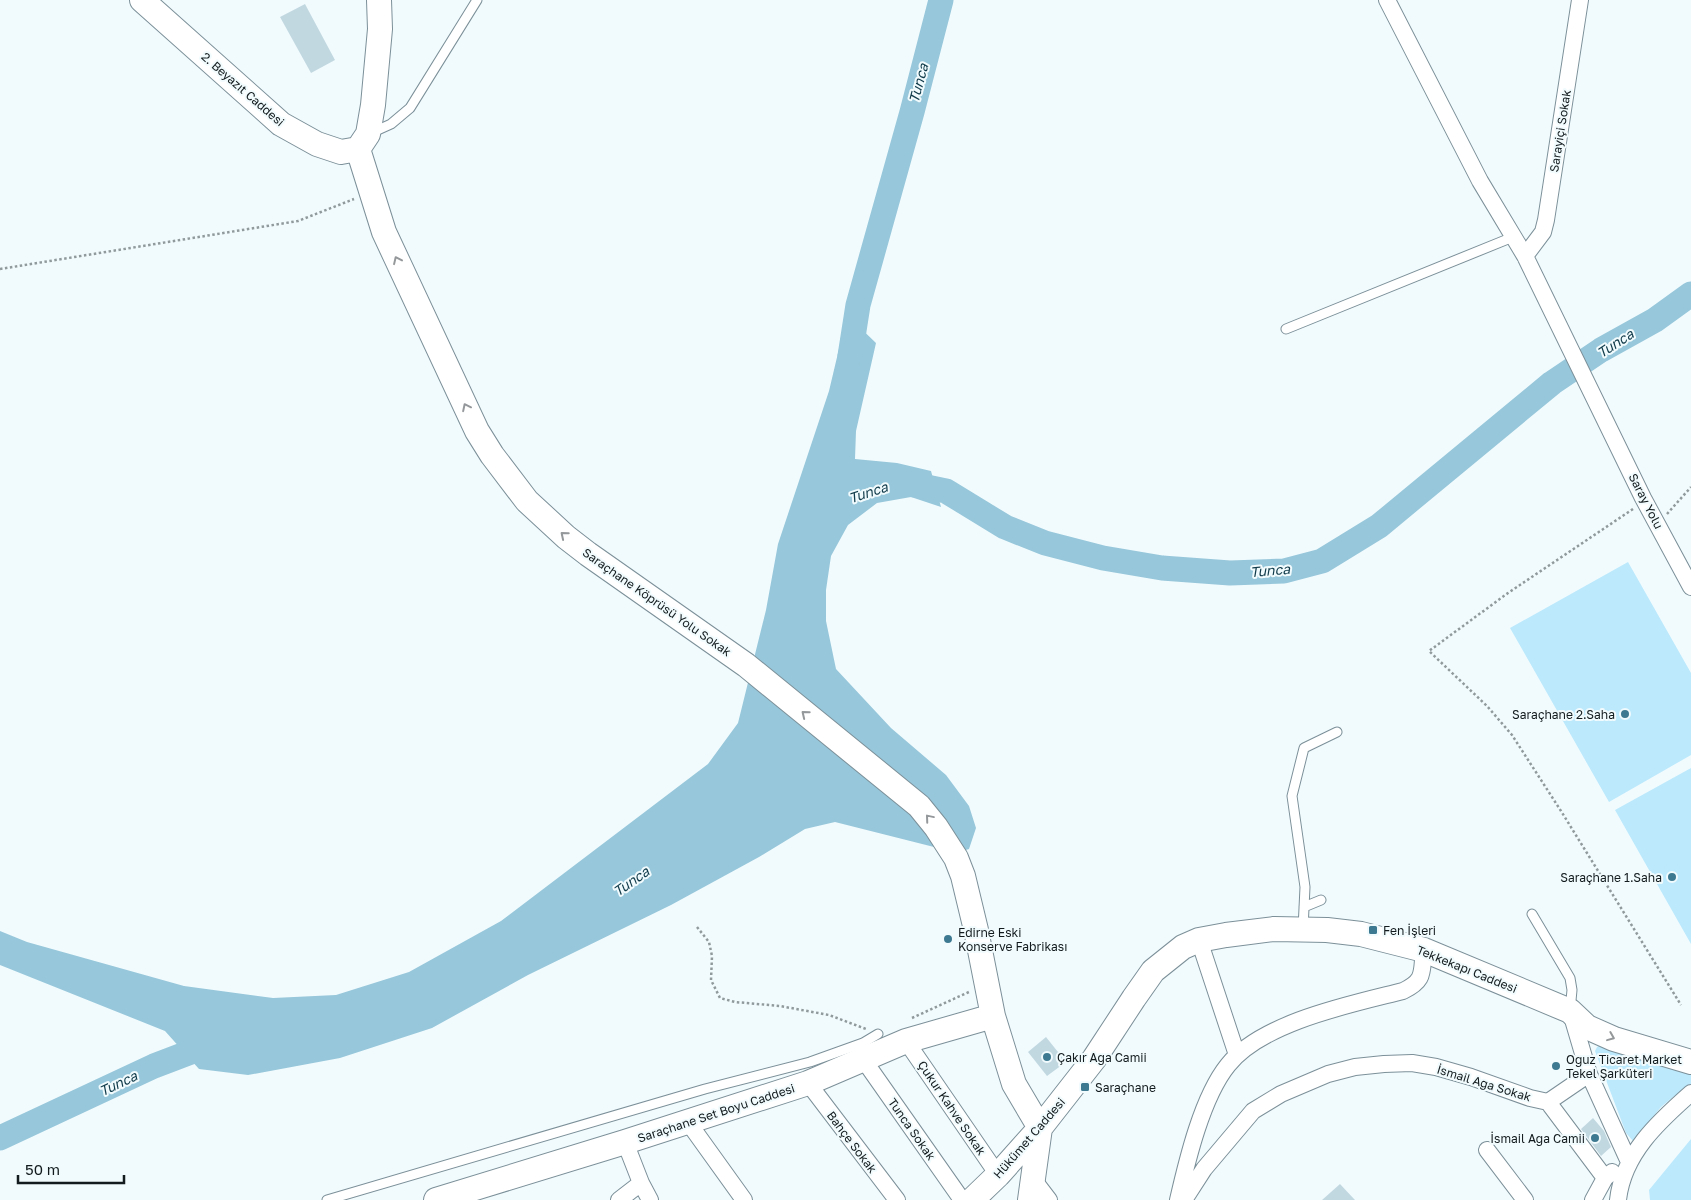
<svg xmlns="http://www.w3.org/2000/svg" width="1691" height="1200" font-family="'Golos Text',sans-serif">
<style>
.green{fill:#bce9fc}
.water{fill:#97c7da}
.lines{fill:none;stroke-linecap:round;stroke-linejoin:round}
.river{stroke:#97c7da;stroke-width:25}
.building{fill:#c2d8e1}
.lane-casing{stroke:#7c9099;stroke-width:11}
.street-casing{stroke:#7c9099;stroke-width:18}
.secondary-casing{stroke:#7c9099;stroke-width:26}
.path{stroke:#90999c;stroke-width:2.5;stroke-dasharray:2.5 2.5;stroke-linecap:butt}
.lane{stroke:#fff;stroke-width:9}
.street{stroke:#fff;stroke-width:16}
.secondary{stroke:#fff;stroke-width:24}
.oneway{stroke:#95989a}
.poi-dot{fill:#3d7990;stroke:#f1fbfe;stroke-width:2}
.labels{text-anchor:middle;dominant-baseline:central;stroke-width:4;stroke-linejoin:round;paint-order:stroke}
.street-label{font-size:12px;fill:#131b1e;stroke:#f1fbfe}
.poi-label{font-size:12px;fill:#131b1e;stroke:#f1fbfe;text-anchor:start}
.water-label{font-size:14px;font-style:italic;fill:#0f3a49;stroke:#f1fbfe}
</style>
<rect width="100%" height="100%" fill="#f1fbfe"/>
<path class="green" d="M1628,562L1691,673V755L1609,802L1510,628Z
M1691,768V944L1615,810Z
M1602,1044L1691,1070V1084L1673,1097L1661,1107L1633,1141L1626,1133L1595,1051L1597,1047Z
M1691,1139V1200H1650L1649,1190Z"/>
<path class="water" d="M847,315L876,343L856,431L855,459L897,463L931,471L941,507L911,497L877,503L848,525L831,556L826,590V621L836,669L891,728L946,775L969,806L976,828L969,849L953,854L934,847L835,822L805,829L759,857L671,905L528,975L432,1028L340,1058L248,1075L199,1069L165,1031L0,965V931L27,942L184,986L273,998L336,995L409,972L501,921L708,764L738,723L766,610L778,544L829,391Z"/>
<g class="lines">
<path class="river" d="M850,356L858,305L912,112L941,0
M904,484L917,485L946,491L1005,527L1045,543L1103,558L1162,568L1230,573L1284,571L1322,561L1379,526L1552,383L1601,350L1655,320L1691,294
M0,1138L154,1066L217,1042"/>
</g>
<path class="building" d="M305,4L335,60L311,73L280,17Z
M1046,1037L1066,1062L1047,1076L1028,1052Z
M1593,1118L1604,1131L1611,1147L1601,1156L1581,1129Z
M1340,1184L1355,1200H1322Z"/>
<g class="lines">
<g class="lane-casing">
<path id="lane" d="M371,133L391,124L410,108L477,0
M1286,329L1513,237
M1304,907L1321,900
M1532,914L1570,978L1572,990L1570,1011
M1303,929L1305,887L1292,796L1304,748L1337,732
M327,1200L705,1089L810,1062L863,1043L878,1034"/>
</g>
<g class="street-casing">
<path id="street" d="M1387,0L1480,181L1525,256L1643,498L1691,587
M1525,256L1543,232L1546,220L1580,0
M1199,940L1237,1055
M1571,1013L1589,1074L1629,1162
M906,1041L998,1175
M863,1059L962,1200
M808,1083L897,1200
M1548,1102L1605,1178
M688,1122L744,1200
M625,1142L641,1183L650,1200
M1487,1150L1525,1200
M1033,1179L1049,1200
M619,1200L641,1183
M1178,1200C1187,1161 1202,1097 1228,1065C1262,1022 1352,1004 1403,991C1426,980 1421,972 1424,950
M1184,1200L1204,1169L1253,1111L1281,1094L1328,1074L1355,1067L1384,1064L1412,1063L1436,1067L1471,1077L1530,1098L1548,1102L1589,1074
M1593,1200L1605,1178L1612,1172
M1618,1200C1623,1154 1658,1122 1691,1093"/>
</g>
<g class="secondary-casing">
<path id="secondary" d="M142,0L281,124L317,144L341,152L358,149
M358,149L384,232L477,431L492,455L527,501L566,537L588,554L746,665L919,806L936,827L956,858L963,876L976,930L993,1016L1014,1084L1040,1128
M358,149L368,134L373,105L380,29L379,0
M436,1200L625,1142L808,1083L906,1041L993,1016
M972,1200L998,1175L1040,1128L1094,1059L1134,998L1153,971L1183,947L1199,940L1226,935L1274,929L1327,930L1361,934L1424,950L1570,1011L1587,1027L1614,1039L1691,1062
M1030,1200L1040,1128"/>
</g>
<path class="path" d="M0,269L298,221L354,199
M1633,509L1508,593L1429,651L1487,706L1512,735L1561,811L1681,1005
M1667,514L1691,487
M697,927L709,942L712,956L711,980L720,998L735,1002L780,1006L829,1015L866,1029
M912,1018L971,991"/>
<use href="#lane" class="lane"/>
<use href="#street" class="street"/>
<use href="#secondary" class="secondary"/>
</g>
<defs><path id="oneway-chevron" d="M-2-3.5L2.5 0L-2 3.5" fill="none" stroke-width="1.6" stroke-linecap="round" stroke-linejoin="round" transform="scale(1.25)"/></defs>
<g class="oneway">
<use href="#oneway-chevron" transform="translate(397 260) rotate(-115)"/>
<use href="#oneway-chevron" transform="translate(466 407) rotate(-116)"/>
<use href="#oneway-chevron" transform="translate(564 535) rotate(-140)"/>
<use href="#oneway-chevron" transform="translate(805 714) rotate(-141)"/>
<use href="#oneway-chevron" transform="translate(929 818) rotate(-130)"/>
<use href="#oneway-chevron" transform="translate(1611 1037) rotate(22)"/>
</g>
<g class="poi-dot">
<circle cx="1625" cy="714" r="5"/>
<circle cx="1672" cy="877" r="5"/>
<rect x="1368" y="925" width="10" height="10" rx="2.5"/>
<circle cx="948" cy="939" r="5"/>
<circle cx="1047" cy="1057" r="5"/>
<circle cx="1556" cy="1066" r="5"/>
<rect x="1080" y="1082" width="10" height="10" rx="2.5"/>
<circle cx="1595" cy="1138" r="5"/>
</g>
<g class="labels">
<g class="street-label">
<text transform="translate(243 89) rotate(41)">2. Beyazıt Caddesi</text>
<text transform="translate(1560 131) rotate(-81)">Sarayiçi Sokak</text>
<text transform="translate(1646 501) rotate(63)">Saray Yolu</text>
<text transform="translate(657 602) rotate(35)">Saraçhane Köprüsü Yolu Sokak</text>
<text transform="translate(1467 969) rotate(22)">Tekkekapı Caddesi</text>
<text transform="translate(1484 1083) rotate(17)">İsmail Ağa Sokak</text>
<text transform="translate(952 1108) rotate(56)">Çukur Kahve Sokak</text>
<text transform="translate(716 1113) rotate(-18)">Saraçhane Set Boyu Caddesi</text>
<text transform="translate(912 1129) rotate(55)">Tunca Sokak</text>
<text transform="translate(1029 1138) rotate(-49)">Hükümet Caddesi</text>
<text transform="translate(852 1142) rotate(53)">Bahçe Sokak</text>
</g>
<g class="poi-label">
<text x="1615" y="714" text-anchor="end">Saraçhane 2.Saha</text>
<text x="1662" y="877" text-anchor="end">Saraçhane 1.Saha</text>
<text x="1383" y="930">Fen İşleri</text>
<text x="958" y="932">Edirne Eski<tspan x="958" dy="14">Konserve Fabrikası</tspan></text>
<text x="1057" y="1057">Çakır Ağa Camii</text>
<text x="1566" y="1059">Oğuz Ticaret Market<tspan x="1566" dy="14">Tekel Şarküteri</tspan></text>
<text x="1095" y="1087">Saraçhane</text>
<text x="1585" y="1138" text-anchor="end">İsmail Ağa Camii</text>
</g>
<g class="water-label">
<text transform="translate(918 83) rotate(-75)">Tunca</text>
<text transform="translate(1615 343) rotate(-33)">Tunca</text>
<text transform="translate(868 492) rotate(-18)">Tunca</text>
<text transform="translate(1270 570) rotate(-5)">Tunca</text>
<text transform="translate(631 881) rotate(-35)">Tunca</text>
<text transform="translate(118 1083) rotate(-25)">Tunca</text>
</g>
</g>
<path d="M18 1175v8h106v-8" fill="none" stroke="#131b1e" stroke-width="2.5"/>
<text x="25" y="1175" font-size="15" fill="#131b1e" stroke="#f1fbfe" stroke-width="4" paint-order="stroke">50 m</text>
</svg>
